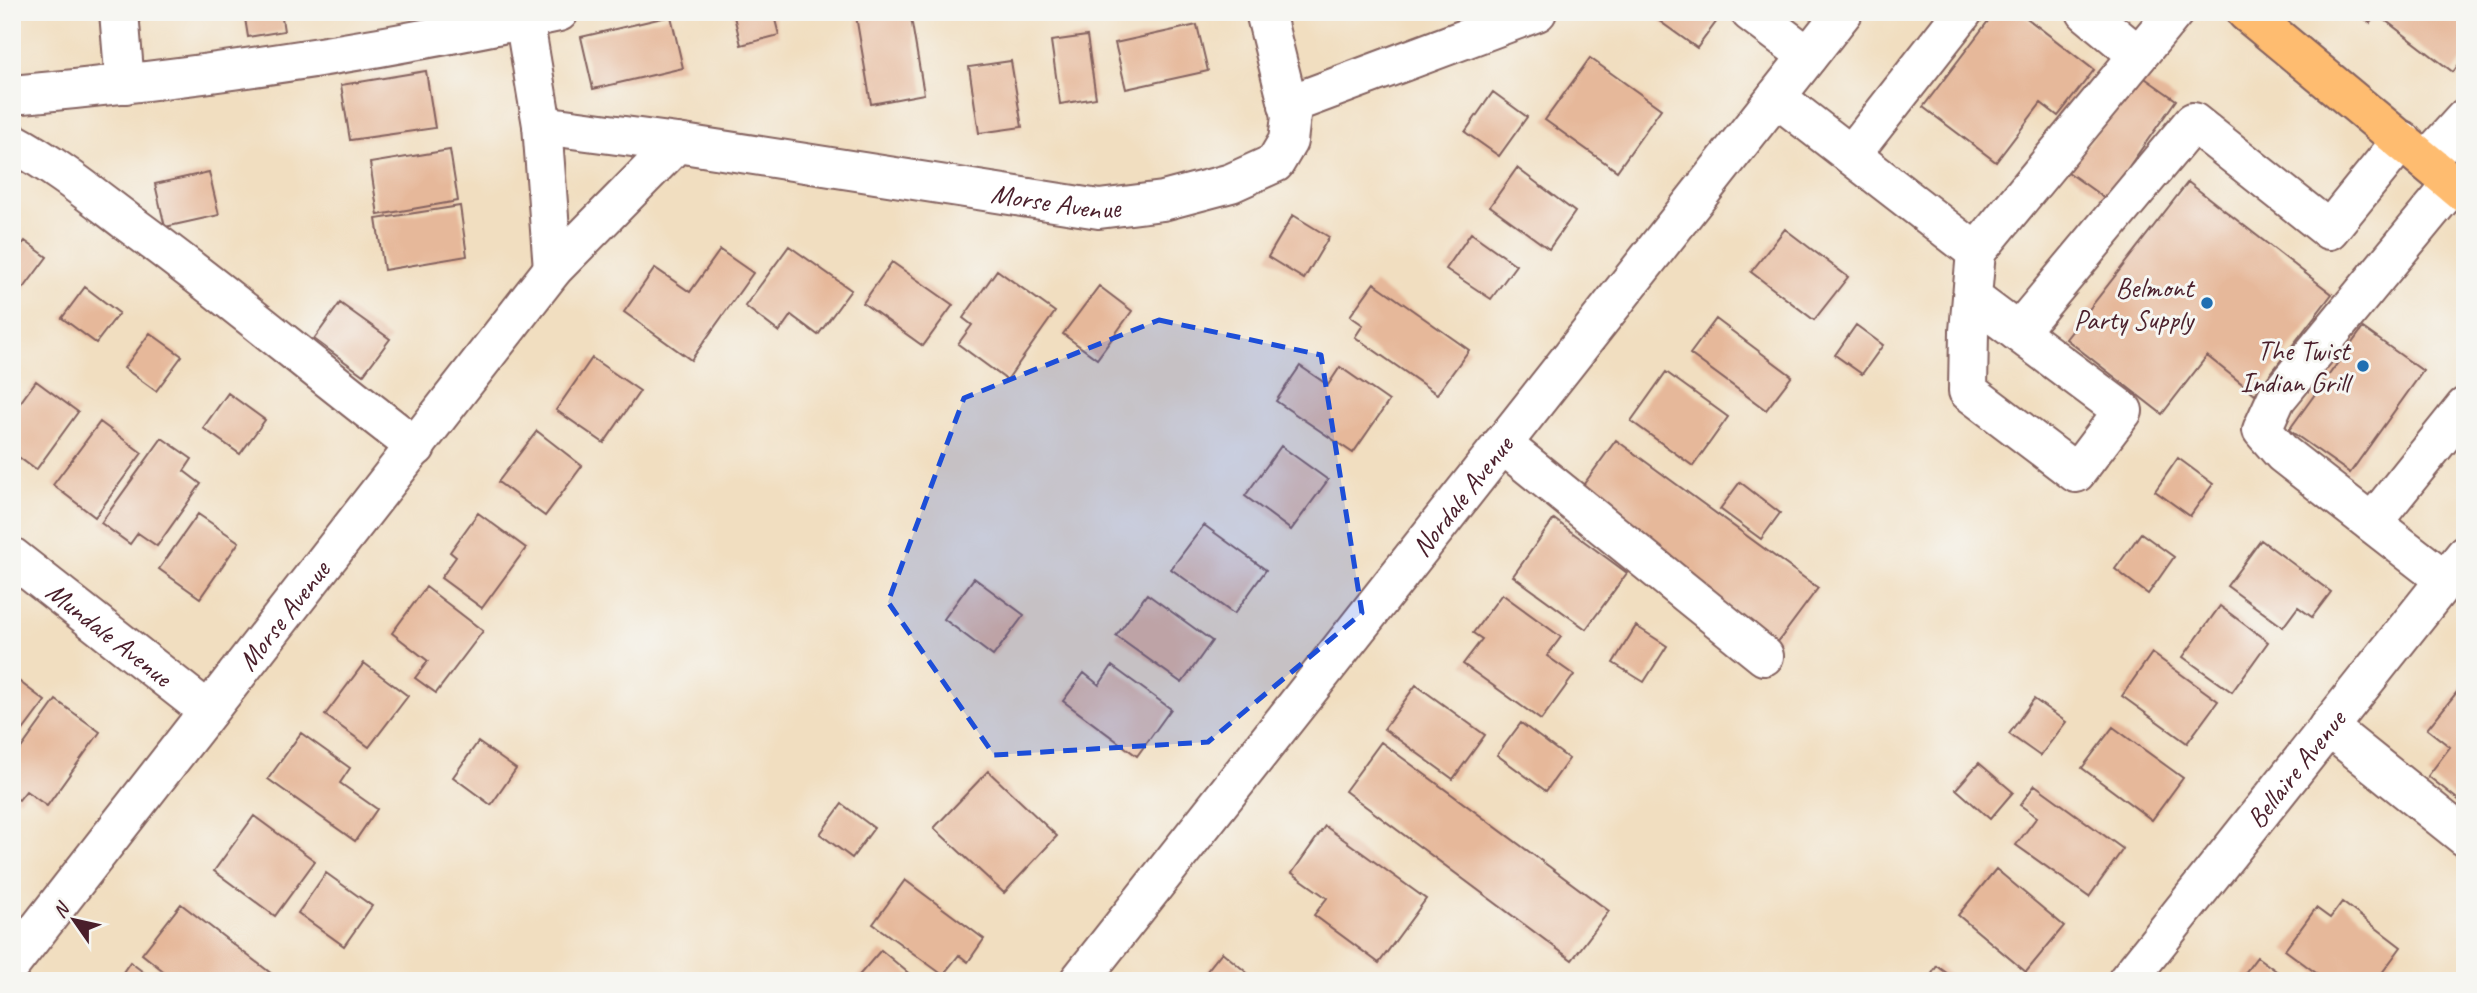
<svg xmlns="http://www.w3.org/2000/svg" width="2477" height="993" font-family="Caveat,sans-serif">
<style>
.building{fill:#e6b89a}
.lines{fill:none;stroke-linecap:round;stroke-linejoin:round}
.minor-casing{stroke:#84625f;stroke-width:42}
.major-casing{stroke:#84625f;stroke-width:42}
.minor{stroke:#fff;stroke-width:38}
.major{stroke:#febc70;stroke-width:38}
.marked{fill:#1d4ed8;fill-opacity:0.2;stroke:#1d4ed8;stroke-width:5;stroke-dasharray:14 9;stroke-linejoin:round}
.poi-dot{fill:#1f6fb2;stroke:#f6f6f2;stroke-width:2.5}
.labels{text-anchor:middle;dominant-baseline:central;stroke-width:6;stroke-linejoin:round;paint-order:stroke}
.street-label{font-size:28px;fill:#4a1f2b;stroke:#f6f6f2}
.poi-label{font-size:28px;fill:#4a1f2b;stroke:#f6f6f2;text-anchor:end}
</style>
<rect width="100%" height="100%" fill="#f6f6f2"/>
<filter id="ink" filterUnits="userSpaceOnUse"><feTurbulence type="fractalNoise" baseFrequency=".0143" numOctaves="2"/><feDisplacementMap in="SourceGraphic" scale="14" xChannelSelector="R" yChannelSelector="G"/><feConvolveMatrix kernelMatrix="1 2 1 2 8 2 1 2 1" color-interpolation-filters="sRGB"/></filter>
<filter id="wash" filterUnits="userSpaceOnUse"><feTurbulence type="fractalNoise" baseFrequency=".00686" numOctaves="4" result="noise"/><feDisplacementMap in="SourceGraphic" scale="28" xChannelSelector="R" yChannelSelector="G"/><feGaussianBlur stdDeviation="1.57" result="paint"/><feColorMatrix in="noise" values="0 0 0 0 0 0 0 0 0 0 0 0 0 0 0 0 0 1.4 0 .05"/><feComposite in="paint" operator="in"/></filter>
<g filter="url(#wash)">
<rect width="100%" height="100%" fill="#f1dec0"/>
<g id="blocks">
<path class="building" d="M244,12H281L284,31L248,37Z
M733,12H773L779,35L741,45Z
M876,12H910L924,94L871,104L856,16Z
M1665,12H1720L1722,14L1697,48L1658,20Z
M1995,12H2019L2094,70L2058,116L2041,103L1996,162L1923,107Z
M2355,12H2465V56L2453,72L2377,14L2370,23Z
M671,16L683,68L593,89L581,37Z
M1197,25L1208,71L1126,89L1115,43Z
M1087,36L1096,98L1060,104L1051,41Z
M1590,58L1661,109L1617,171L1545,120Z
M1011,61L1022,127L979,133L969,67Z
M426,71L435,128L350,140L341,85Z
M2139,74L2176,100L2106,199L2068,172Z
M1493,92L1527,117L1499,156L1465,132Z
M450,150L458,201L378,215L370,163Z
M1517,168L1575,212L1549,249L1490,206Z
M209,172L219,215L165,227L155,184Z
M2188,182L2332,294L2255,394L2207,356L2162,414L2066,339Z
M460,206L467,256L384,270L376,219Z
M1293,215L1329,237L1304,279L1268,257Z
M1785,229L1848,277L1814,320L1751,272Z
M1471,233L1516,265L1491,299L1446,269Z
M25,241L47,257L24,288L12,280V258Z
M789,246L851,290L818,335L791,315L779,332L745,306Z
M720,250L753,273L691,360L624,312L655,268L690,292Z
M892,262L953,305L923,346L863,303Z
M997,270L1055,312L1007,380L958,344L972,325L963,318Z
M1374,283L1469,350L1437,394L1355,337L1363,325L1350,316Z
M1099,286L1132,311L1097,359L1063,334Z
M85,287L119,313L96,343L62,318Z
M340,303L390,339L363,375L314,339Z
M1716,319L1792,376L1766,410L1690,354Z
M1856,325L1883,345L1862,374L1835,355Z
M2363,328L2423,371L2350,473L2289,430Z
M150,333L182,356L156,391L124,368Z
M592,358L640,391L604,443L556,410Z
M1300,366L1328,385L1340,367L1389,401L1353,453L1276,401Z
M1666,372L1728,417L1693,466L1631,421Z
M36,381L78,412L36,470L12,452V414Z
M228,393L265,420L240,454L203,428Z
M100,422L142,453L95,517L53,485Z
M537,431L582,466L545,516L498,482Z
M162,438L192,459L184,471L201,484L157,546L138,533L130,544L101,523Z
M1616,440L1818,588L1777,643L1576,495Z
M1281,446L1328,480L1291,530L1245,496Z
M2178,458L2213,484L2190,516L2155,491Z
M1740,482L1780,513L1761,539L1720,509Z
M478,513L526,548L482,608L441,578L456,557L450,552Z
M198,514L239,542L200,598L159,569Z
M1554,519L1627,573L1586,629L1513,576Z
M1204,525L1266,570L1234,614L1171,569Z
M2141,533L2174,557L2148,594L2115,569Z
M2261,540L2331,592L2312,617L2298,607L2283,627L2227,586Z
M974,578L1024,615L993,656L944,619Z
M426,587L483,631L436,693L415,678L428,661L392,633Z
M1147,594L1212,641L1182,683L1116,636Z
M1502,594L1561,637L1547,656L1574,675L1541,720L1463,664L1482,639L1473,633Z
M2220,606L2268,642L2232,692L2183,657Z
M1636,626L1667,646L1644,682L1613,663Z
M2152,653L2218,701L2187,743L2122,696Z
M364,663L408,696L369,747L325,715Z
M1112,666L1171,709L1137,756L1063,701L1084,673L1099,685Z
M12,676L45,701L12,745Z
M2465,682V805L2428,776L2450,747L2427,729Z
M1416,685L1485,735L1453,779L1384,729Z
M2034,699L2066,722L2040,756L2009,734Z
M56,700L100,732L47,806L26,791L19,800L12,795V761Z
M1521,723L1569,759L1546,791L1497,755Z
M2113,727L2183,778L2152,820L2082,768Z
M301,733L350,768L340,783L377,809L355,841L268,779Z
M478,742L516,769L491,805L453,777Z
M1381,742L1609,911L1572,960L1345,791Z
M1979,763L2013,792L1990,819L1956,789Z
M988,771L1057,836L1004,893L934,828Z
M2035,785L2123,849L2089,897L2016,845L2037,817L2020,805Z
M842,804L874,828L852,858L820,834Z
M254,816L315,861L275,916L214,871Z
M1325,826L1426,899L1379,963L1314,915L1327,898L1292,873Z
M1996,869L2064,926L2026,972L1958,915Z
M326,873L372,906L344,946L298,913Z
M905,880L984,939L968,962L959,955L943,975L873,924Z
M2342,902L2401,947L2376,981H2327L2285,950L2316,908L2330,918Z
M181,904L281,981H176L142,954Z
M881,950L913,977L910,981H854Z
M1222,952L1257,981H1199Z
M2257,957L2290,981H2239Z
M130,962L155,981H117Z
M1937,966L1958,981H1927Z"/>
</g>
</g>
<g filter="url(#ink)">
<use href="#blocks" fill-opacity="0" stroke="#84625f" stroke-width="2"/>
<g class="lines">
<g class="minor-casing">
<g id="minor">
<path d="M119,12L125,84"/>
<path d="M523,12L542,125L553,269"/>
<path d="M1750,12L1808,56"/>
<path d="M2086,12L2138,55"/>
<path d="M12,95C196,79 379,51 559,12"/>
<path d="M1776,97L1976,252L2174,12"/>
<path d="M1288,105L1537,12"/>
<path d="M542,125L677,143"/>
<path d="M12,142C53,164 89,193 126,221C225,293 319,373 416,447"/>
<path d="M1851,155L1963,12"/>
<path d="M2426,161L2465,118"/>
<path d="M1972,298L2123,411L2076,473L1968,391L1969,331L1976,252"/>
<path d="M2018,332L2193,122L2329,230L2402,140"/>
<path d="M1502,444L1764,656"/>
<path d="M2372,523L2465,407"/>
<path id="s1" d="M12,557L208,711"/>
<path d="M2445,580L2283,454L2262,430L2276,399L2453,184"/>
<path d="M2328,727L2465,837"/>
<path id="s2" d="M12,963L553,269L677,143L1099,209L1163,201L1231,183L1275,163L1288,141L1291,116L1265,12"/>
<path id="s3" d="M1079,981L1843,12"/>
<path id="s4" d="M2127,981L2465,555"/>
</g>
</g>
<g class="major-casing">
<path id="major" d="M2246,12L2465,194"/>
</g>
<use href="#minor" class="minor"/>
<use href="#major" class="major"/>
</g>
</g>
<path class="marked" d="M1159,320L1321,355L1362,613L1208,742L994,755L888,602L964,398Z"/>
<g class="poi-dot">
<circle cx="2207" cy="303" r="7"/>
<circle cx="2363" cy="366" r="7"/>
</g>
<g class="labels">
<g class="street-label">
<text stroke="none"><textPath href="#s2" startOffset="1440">Morse Avenue</textPath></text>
<text stroke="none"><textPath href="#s3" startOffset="618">Nordale Avenue</textPath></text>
<text stroke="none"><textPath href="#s2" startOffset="441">Morse Avenue</textPath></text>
<text stroke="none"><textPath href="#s1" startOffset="124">Mundale Avenue</textPath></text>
<text stroke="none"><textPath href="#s4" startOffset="271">Bellaire Avenue</textPath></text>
</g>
<g class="poi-label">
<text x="2193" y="287">Belmont<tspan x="2193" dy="32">Party Supply</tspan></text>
<text x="2349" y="350">The Twist<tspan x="2349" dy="32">Indian Grill</tspan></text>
</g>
</g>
<rect width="2477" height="993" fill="none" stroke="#f6f6f2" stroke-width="42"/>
<g transform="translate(74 920) rotate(304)" stroke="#f6f6f2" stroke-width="5" paint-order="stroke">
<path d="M0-5L12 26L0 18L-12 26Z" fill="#4a1f2b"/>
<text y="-10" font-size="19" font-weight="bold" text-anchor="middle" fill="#4a1f2b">N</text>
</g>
</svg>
